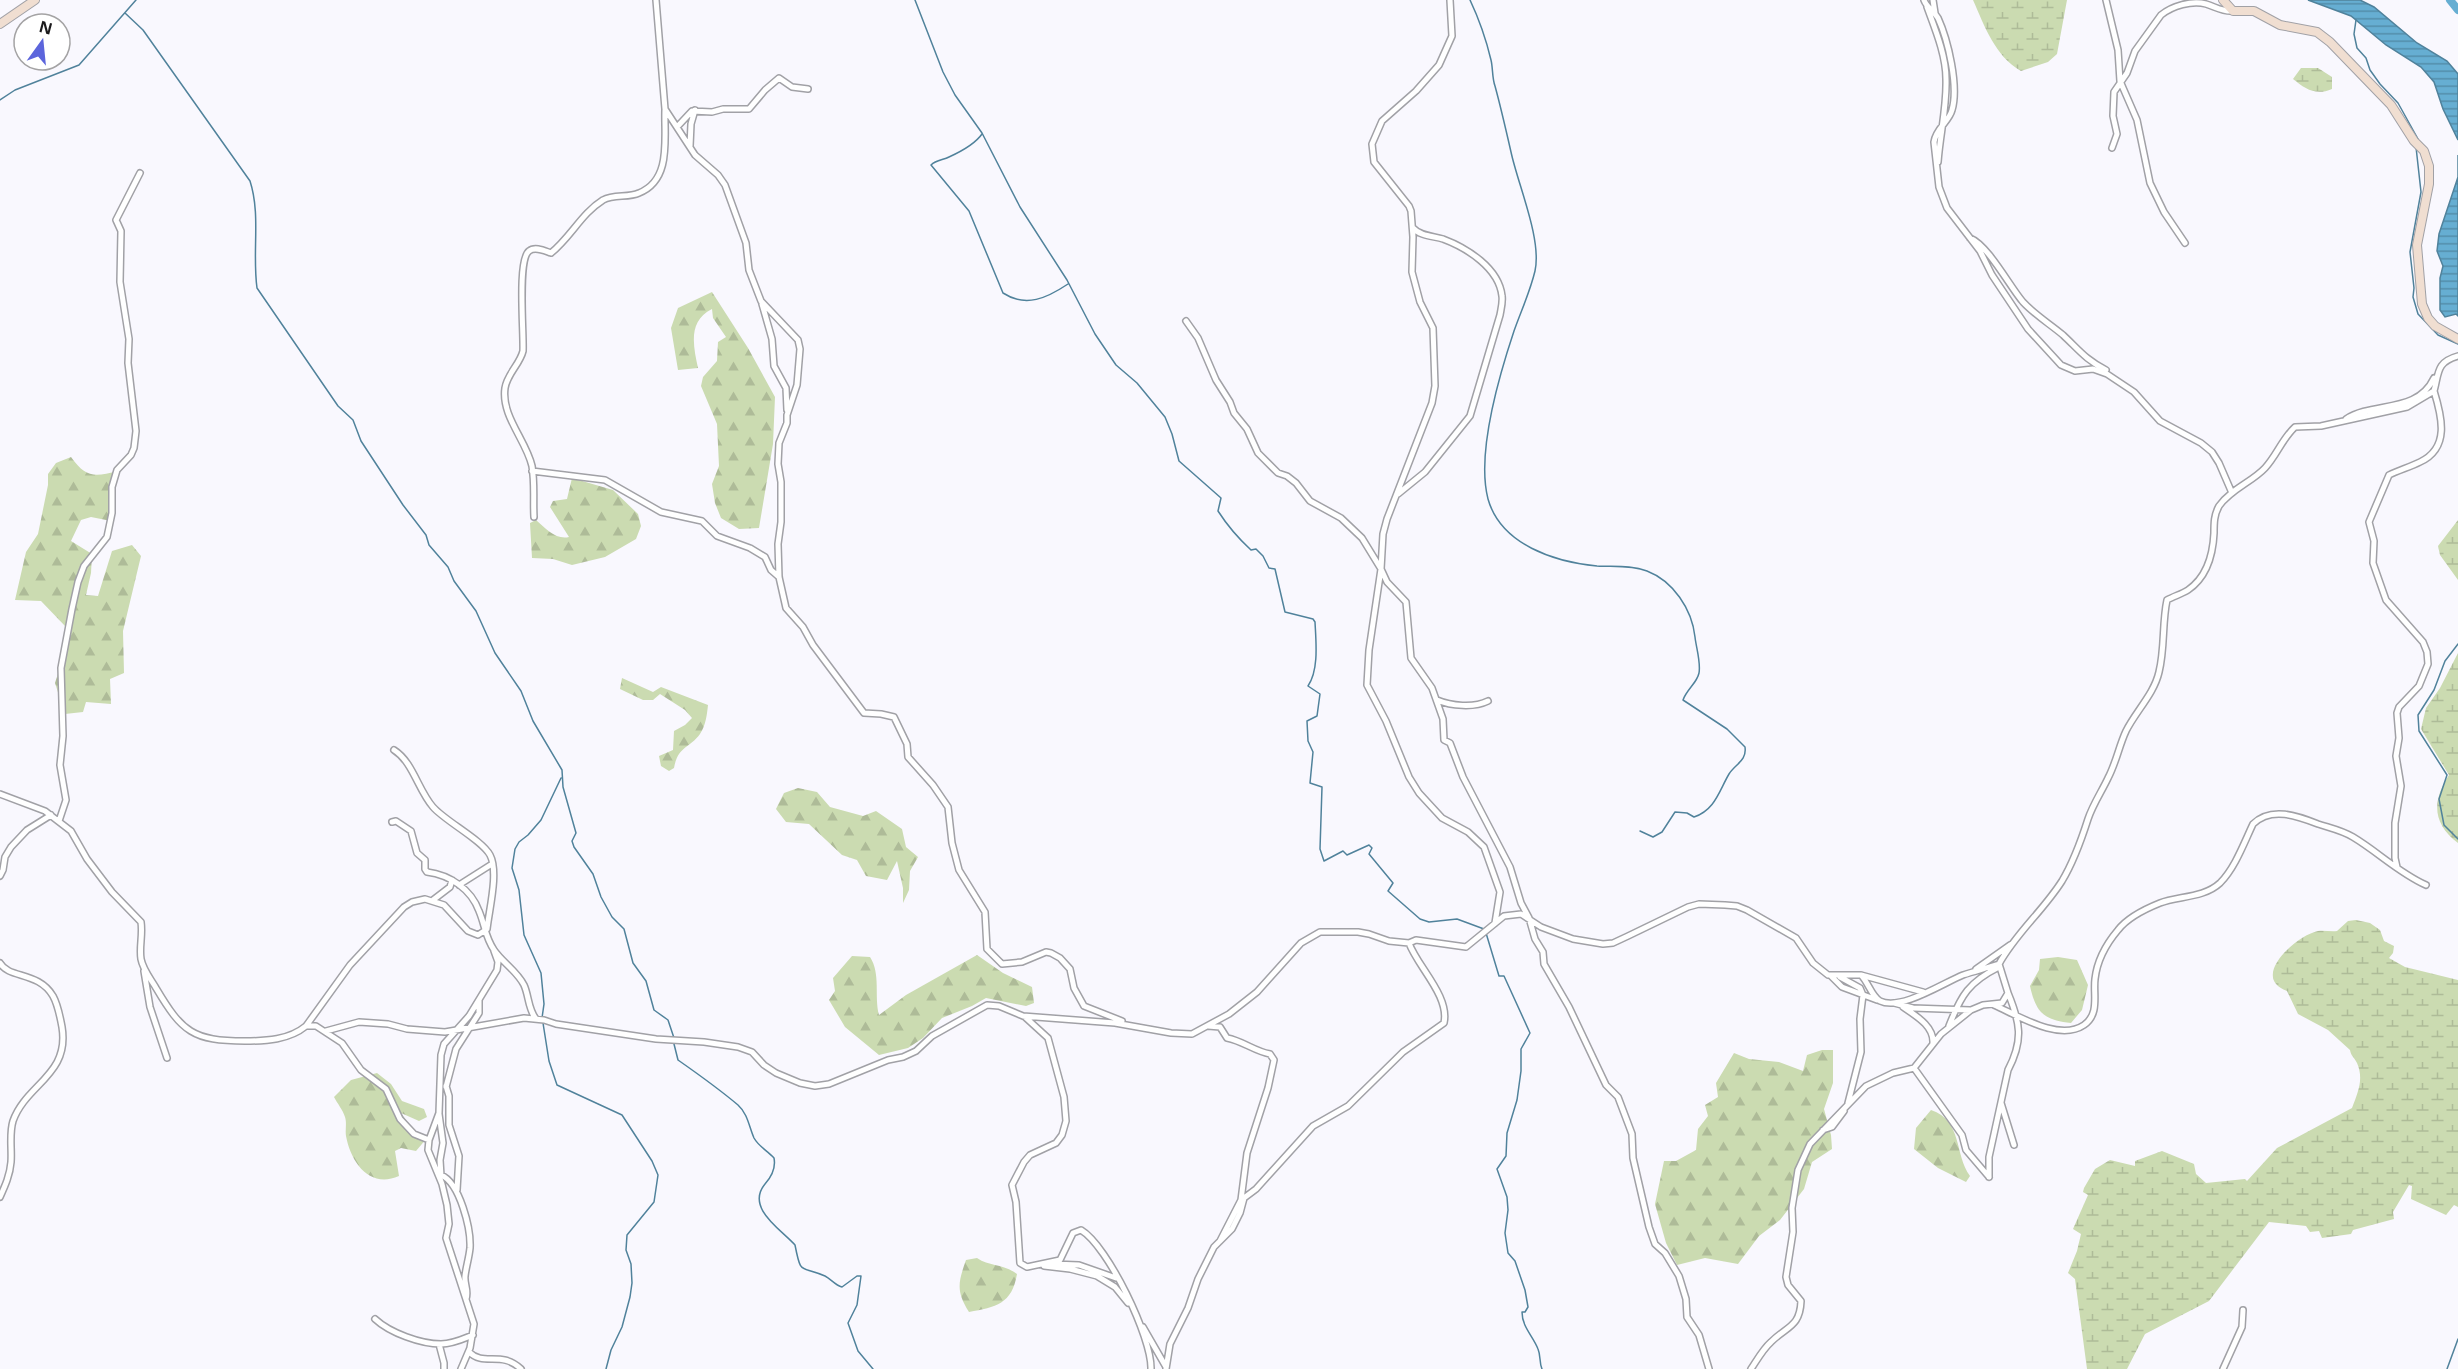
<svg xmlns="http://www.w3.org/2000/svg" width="2458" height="1369" font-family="'Open Sans',sans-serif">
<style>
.forest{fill:url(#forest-firs)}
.wetland{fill:url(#wetland-marsh)}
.water{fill:url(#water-rules);stroke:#50829b;stroke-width:1.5}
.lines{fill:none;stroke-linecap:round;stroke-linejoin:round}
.stream{stroke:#50829b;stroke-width:1.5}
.river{stroke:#66aed2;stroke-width:8}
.street-casing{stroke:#a1a1a6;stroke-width:8}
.secondary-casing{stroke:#a1a1a6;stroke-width:10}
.street{stroke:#fff;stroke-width:5}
.secondary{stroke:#f0ded1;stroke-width:8}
</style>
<defs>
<pattern id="forest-firs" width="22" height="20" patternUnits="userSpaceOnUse" patternTransform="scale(1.5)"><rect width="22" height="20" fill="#cbdbb1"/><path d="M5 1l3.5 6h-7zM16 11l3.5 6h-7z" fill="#aebb98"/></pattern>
<pattern id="wetland-marsh" width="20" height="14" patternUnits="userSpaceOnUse" patternTransform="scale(1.5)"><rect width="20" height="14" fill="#cbdbb1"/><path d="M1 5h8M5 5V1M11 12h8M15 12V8" fill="none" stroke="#aebb98"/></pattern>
<pattern id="water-rules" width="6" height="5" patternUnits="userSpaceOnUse" patternTransform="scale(1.5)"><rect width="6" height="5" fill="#66aed2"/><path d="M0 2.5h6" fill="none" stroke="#538daa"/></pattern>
</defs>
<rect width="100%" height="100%" fill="#f9f8fe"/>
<path class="forest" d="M712,292L748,348L775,397L773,444L759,528L739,529L721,518L715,503L712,484L719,466L717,424L701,386L703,377L717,361L718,342L726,337L713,318L712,309C688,321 693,345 698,368L678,370L671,328L678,308Z
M71,457C86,478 94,477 118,471L112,498L111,521L91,517L81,520L71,541L92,554L91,573L86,595L98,596L112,551L132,545L141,556L123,631L124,673L110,679L111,704L86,702L83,712L65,714L55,683L67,645L65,626L41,601L15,600L26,552L38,534L48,485V474L56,463Z
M572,478L613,490L638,514L641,526L636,539L605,557L572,565L553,559L532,558L530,523L536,520C546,529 556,540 569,537L550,507L553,501L567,499Z
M622,678L653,692L661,687L708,705C707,714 706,725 700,734C689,749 678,746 674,768L669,771L661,766L659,756L673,750L674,731L685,725L692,718L685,710L660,694L653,700H643L620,689Z
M798,788L817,792L830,807L863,816L876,811L902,829L906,847L918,857L910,871L909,890L903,903V888L897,861L887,880L866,876L857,860L842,855L809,824L786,822L776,809L784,793Z
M977,955L1003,973L1032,987L1034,1003L1026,1006L986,998L972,1006L942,1018L923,1038L908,1048L879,1055L845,1027L829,1000L835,991L833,978L852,956L870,957C881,974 874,996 879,1015L906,995Z
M2058,957L2077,960L2088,985L2082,1010L2071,1023C2044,1020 2036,1013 2030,986L2039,970L2040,959Z
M1822,1050H1833V1083L1824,1109L1831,1135L1832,1149L1812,1162L1804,1189L1780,1220L1759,1236L1738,1264L1705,1258L1677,1265L1666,1243L1655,1204L1664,1161H1676L1696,1150L1698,1129L1708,1116L1705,1105L1718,1097L1716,1083L1734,1053L1749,1059L1779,1062L1803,1071L1807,1055Z
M377,1073L391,1084L402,1101L424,1109L427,1117L419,1121L401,1113L412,1129L427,1138L416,1151L401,1148L395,1151L399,1176C370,1189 351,1163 346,1136C345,1130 347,1123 345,1117C343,1110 337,1103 334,1097L351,1080Z
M1931,1110C1963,1121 1954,1154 1970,1176L1966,1182L1938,1168L1914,1149L1916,1128Z
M977,1258C990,1267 1002,1263 1017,1274C1012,1304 996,1307 969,1312C956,1291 958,1283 966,1260Z"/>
<path class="wetland" d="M1973,0H2067L2057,54L2048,62L2021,71C1995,56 1985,27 1973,0Z
M2301,68H2318L2332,77V89C2316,96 2305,89 2293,79Z
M2458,520V580L2440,555L2438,546Z
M2458,653V843C2432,823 2432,801 2449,775L2421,729L2426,708L2440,688Z
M2356,920L2370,923L2380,930L2384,941L2394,946L2393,953L2389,958L2405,967L2458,980V1207L2454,1205L2446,1215L2411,1199L2412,1186L2409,1185L2393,1212L2394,1219L2353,1230L2351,1234L2322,1238L2319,1231L2310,1232L2306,1226L2269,1222L2209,1301L2145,1334L2127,1369H2087L2075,1279L2068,1273L2077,1251L2081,1234L2073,1229L2088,1195L2083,1192L2084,1188L2095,1169L2110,1160L2135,1166V1161L2162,1151L2194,1164L2196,1174L2206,1183L2245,1179L2247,1181L2277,1148L2352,1108C2358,1092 2364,1079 2357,1063C2354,1057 2351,1056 2350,1050L2328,1030L2298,1014L2287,991C2249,977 2297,935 2318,931C2324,930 2331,932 2337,931L2348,921Z"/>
<path class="water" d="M2308,0H2360L2374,7L2417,43L2447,61L2458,74V140L2443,109L2434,82L2421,67L2386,45L2351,16Z
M2458,155V316L2456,314L2445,317L2440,310V278L2443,266L2437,251L2439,234L2458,177Z"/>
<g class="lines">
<path class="stream" d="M915,0L943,72L955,95L982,133L1020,207L1067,280L1095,334L1116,365L1137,383L1165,417L1172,434L1179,461L1221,498L1218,511C1227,525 1238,538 1251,550L1256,549L1263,556L1269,568L1275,569L1285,612L1313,619L1315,622C1316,642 1319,670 1308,686L1320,694L1317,716L1307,721L1308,741L1313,752L1310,783L1322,787L1320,849L1324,861L1343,851L1347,855L1369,845L1372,848L1369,854L1393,883L1388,891L1420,919L1429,922L1457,919L1484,929
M1470,0C1479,19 1486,39 1491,60C1493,68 1492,78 1495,86C1501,108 1506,130 1511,152C1518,185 1542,239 1535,271C1530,292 1521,311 1514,331C1499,376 1476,453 1488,499C1501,545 1555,562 1597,566C1613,567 1631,565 1647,571C1673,581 1692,609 1695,637C1696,647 1701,662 1699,673C1697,683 1687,689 1683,700L1727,729L1745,747C1747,761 1735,764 1729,774C1719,791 1715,810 1694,817L1687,813L1675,812L1662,832L1653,837L1640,831
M125,13L143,30L250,181C261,215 252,252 257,288L338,406L353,420L361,441L403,505L426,535L429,545L448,567L454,581L476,611L495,653L521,691L533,721L562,770L563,787L576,833L572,841L574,847L593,874L601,897L612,917L624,929L633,963L646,981L654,1010L668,1020L674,1038
M2356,20L2354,34L2357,48L2366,58L2370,70L2380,84L2398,103L2418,139
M0,100L15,90L79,65L136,0
M982,134C975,144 960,152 949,157C943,160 936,160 931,165L969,211L1003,293C1026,308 1047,298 1068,284
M2416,147L2421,192L2410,252L2414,288L2413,297L2418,314L2438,335L2458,344
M2458,644L2445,661L2434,690L2418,715L2419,731L2447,775L2439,799L2444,825L2458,839
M1486,933L1499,976H1504L1530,1033L1521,1049V1071L1517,1100L1507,1133L1506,1156L1497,1169L1507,1197L1508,1210L1505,1233L1508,1253L1515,1261L1525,1290L1528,1307L1525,1312H1522C1522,1327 1533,1336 1538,1349C1541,1356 1539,1362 1542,1369
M542,1018L544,1004L541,973L524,935L519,890L512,868L515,849L519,842L528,835L541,820L561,778
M543,1023L549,1061L557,1085L622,1115L652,1161L658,1175L654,1202L627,1235L626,1250L631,1264L632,1283L630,1297L622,1327L611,1350L606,1369
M674,1044L678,1060C698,1074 719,1089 738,1105C748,1114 749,1127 754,1138C759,1147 768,1151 774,1158C776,1168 772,1176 765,1184C745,1208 782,1230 795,1245C801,1276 800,1265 825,1276C831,1279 835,1285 842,1287L857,1276H861L857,1305L848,1323L858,1351L873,1369
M2447,1369L2458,1339"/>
<path class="river" d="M2450,0L2458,10"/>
<g class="street-casing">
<path id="street" d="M656,0L665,109L695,155L718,175L725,185L746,243L749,270L761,301L798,340L800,349L797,385L787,415V423L779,443L778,464L781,482V522L778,544L779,577L786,608L803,627L813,645L864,713L881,714L894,717L907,744L908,757L933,785L948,807L952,843L959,870L985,912L987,949L1002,964L1022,962L1046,952L1051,953L1060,958L1070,969L1074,988L1084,1006L1122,1021
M1450,0L1452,36L1439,65L1416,91L1382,121L1372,144L1374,162L1409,206L1411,211L1413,237L1412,272L1420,302L1433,328L1435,386L1432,403L1387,519L1383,534L1381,569L1387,582L1406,602L1411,658L1432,688L1443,719L1444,740L1450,743L1463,777L1510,867L1521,903L1529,918L1535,939L1543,952L1544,964L1569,1007L1606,1085L1618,1097L1632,1134L1633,1158L1649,1227L1655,1244L1665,1253L1679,1276L1686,1299L1687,1317L1699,1335L1709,1369
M1924,0C1927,8 1934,11 1938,18C1948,40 1959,86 1952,110C1949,122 1936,128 1934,142L1939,187L1947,208L1980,251L1992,275L2028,329L2061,365L2075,371L2093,369L2107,374L2134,392L2160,421L2201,443L2212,452L2219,463L2232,493
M1933,0L1935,13
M2106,0L2118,50L2120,81L2137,120L2150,183L2164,212L2185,243
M1927,7C1935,29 1946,55 1946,79C1947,107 1940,134 1938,162
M677,127L692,111L712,112L723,109H749L765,90L779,78L792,87L808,89
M690,146L691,124L695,110
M2112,148L2117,134L2113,116L2114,92L2127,73L2135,51L2161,15C2172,6 2192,0 2206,4C2216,7 2222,12 2233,11
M1970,238C1988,245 2010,287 2023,302C2035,315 2050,324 2063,335C2079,350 2086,360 2106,370
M762,304L772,339L774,366L786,388L787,410
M1186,321L1198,338L1216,380L1230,402L1234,413L1247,429L1258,453L1278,473L1287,476L1296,483L1310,501L1341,518L1362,538L1381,569L1369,650L1367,685L1386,721L1409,777L1419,793L1442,818L1468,832L1484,847L1500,892L1495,923
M2346,419C2374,401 2417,414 2434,378
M532,471L605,480L661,512L702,521L717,536L750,548L765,557L771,570L779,577
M1398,494L1425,472L1470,416L1500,315C1501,309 1503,302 1502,296C1499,268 1467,248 1443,239C1433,236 1420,236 1413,228
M534,517C533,500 535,484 532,466C526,440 501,416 505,388C507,374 520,364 523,351C524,333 517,260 529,251C535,246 545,251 551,253C570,238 582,213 603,200C614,194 628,198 639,193C672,180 664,138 665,110
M1437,700C1451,706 1474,708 1488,701
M0,794L45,811L71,831L87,859L112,892L141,922C143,935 139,947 141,959C143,970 151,979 156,988C182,1032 193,1041 245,1041C266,1041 289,1040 306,1026L350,965L404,907L412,902L425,899L444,905L468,931L478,935L487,929C489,910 499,872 490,855C482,840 445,821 433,807C418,790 413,762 394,750
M59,821L66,800L60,765L63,736L61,668L72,609L78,582L84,566L107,537L112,513V487L117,470L131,455L134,448L136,431L128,363L129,339L120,282L121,231L116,220L140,173
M392,822L396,821L411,831L417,853L425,860V869L427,872C450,875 471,889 479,911C485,925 485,937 494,950C502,962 517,971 524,985C529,996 528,1009 536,1019
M2397,867L2395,858V823L2401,786L2396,756L2399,738L2397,713L2399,707L2419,686L2428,664L2427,652L2423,642L2386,600L2373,563L2374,541L2369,522L2389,475C2399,470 2410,467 2420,462C2450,448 2442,417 2434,391
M0,876L3,870L5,857L11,847L27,830L51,815
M459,885L492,864
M433,900L450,887L452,880
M0,963C9,979 38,971 53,996C58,1005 60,1016 62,1027C70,1075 26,1084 13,1121C9,1134 12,1149 11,1162C10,1175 5,1186 0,1197
M1976,969L2010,945
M144,971L150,1007L167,1058
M1861,975L1923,992
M1831,976L1842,987L1877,1000
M1840,977L1860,988L1863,995L1860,1019L1861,1052L1848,1103
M1894,1003L1913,1008L1970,1010
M1994,1005C2017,1015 2059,1042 2084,1025C2100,1014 2093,994 2095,979C2097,961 2107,943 2118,930C2128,917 2145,909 2160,903C2178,896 2204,898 2220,883C2235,868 2244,843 2253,824C2271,806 2298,816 2318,824C2330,828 2341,830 2353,837C2378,852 2399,873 2426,885
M1903,1007C1916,1016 1934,1026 1933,1043
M1025,1017L1048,1038L1064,1097L1066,1121L1062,1135L1056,1143L1030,1155L1024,1162L1012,1185L1016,1202L1020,1263L1027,1267L1060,1260L1073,1233L1081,1230C1108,1246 1152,1338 1151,1369
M306,1026H316L342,1043L361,1070L386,1089L400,1119L414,1134L429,1140
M1208,1026L1220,1027L1227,1038C1243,1041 1254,1051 1270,1054L1274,1060L1268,1088L1247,1153L1241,1200L1220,1241
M1949,1026C1961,995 1969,982 1999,967
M326,1031L359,1022L388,1024L407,1029L445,1032L524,1018L544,1020L556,1024L656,1039L704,1042L738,1047L752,1052L764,1065L776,1073L800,1083L815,1086L829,1084L888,1060L903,1057L916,1051L932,1036L987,1005L999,1006L1023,1016L1115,1023L1171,1033L1192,1034L1229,1014L1257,992L1301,943L1320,932H1358L1369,934L1389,941L1409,943L1416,940L1466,947L1504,916L1521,914L1541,927L1573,939L1603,944L1613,943L1628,936L1688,907L1699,904L1725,905L1737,906L1747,910L1796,938L1813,963L1828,975H1861C1868,982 1872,997 1880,1001C1901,1011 1943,983 1963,975C1975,971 1987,968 1999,964
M1914,1068L1962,1135L1966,1150L1989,1177
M446,1086L449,1096V1125L459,1156L457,1190
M446,1087L456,1049L479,1013V1000
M2001,1103L2014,1145
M439,1114L443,1143L440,1160L441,1176
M1823,1130L1832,1127L1844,1111
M441,1175C460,1183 471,1229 470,1248C469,1258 466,1267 465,1276C464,1285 469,1290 466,1299
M1989,1177V1157L2008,1070C2024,1040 2020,1022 2008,993
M1053,1264L1079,1265L1116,1278
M1044,1266L1070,1269L1097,1276L1115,1287L1128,1303
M375,1319C390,1333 421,1344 441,1344C453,1344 463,1339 473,1335
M1143,1327L1166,1367
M439,1344L444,1363V1369
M469,1352C484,1367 501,1350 521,1369
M461,1369L470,1348L474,1324L446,1238L449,1224L447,1205L442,1184L428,1150L429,1140L439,1113L441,1055L444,1044L469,1016L497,970L498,962L494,951
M1166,1369L1170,1344L1188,1308L1198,1279L1214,1247L1232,1229L1240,1213L1244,1198L1256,1189L1313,1126L1348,1106L1403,1052L1444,1023C1450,996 1417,966 1409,943
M1751,1369C1757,1360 1763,1349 1771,1342C1787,1326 1800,1327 1801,1301L1788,1285L1786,1277L1793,1232L1792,1208L1798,1170L1810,1144L1866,1086L1893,1073L1914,1068L1941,1034L1971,1010L1983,1005L2002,1003L2008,993L1999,964C2016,933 2043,911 2062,881C2074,861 2081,841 2088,819C2093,804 2102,791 2108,778C2116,763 2119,746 2126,731C2136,711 2154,694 2159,672C2165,648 2162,623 2167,600C2174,596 2182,594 2188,590C2207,577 2213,554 2214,533C2214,523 2214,515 2219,506C2231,489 2252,482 2265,468C2277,455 2282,439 2295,427L2321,426L2407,407L2434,391C2439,373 2436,362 2458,356
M2223,1369L2242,1327L2243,1310"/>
</g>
<g class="secondary-casing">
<path id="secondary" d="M2223,0L2233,11H2254L2280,25L2317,32L2330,42L2391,105L2414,141L2424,151L2429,166V184L2417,245L2422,304L2428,318L2435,326L2458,339
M0,24L35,0"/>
</g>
<use href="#street" class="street"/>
<use href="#secondary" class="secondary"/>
</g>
<g transform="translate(42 42) rotate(15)"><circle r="28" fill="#ffffff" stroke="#a4a3a4" stroke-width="1.5"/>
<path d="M0-4.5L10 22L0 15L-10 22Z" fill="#5c65dc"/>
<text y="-9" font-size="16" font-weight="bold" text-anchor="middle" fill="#1b1a1c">N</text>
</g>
</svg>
